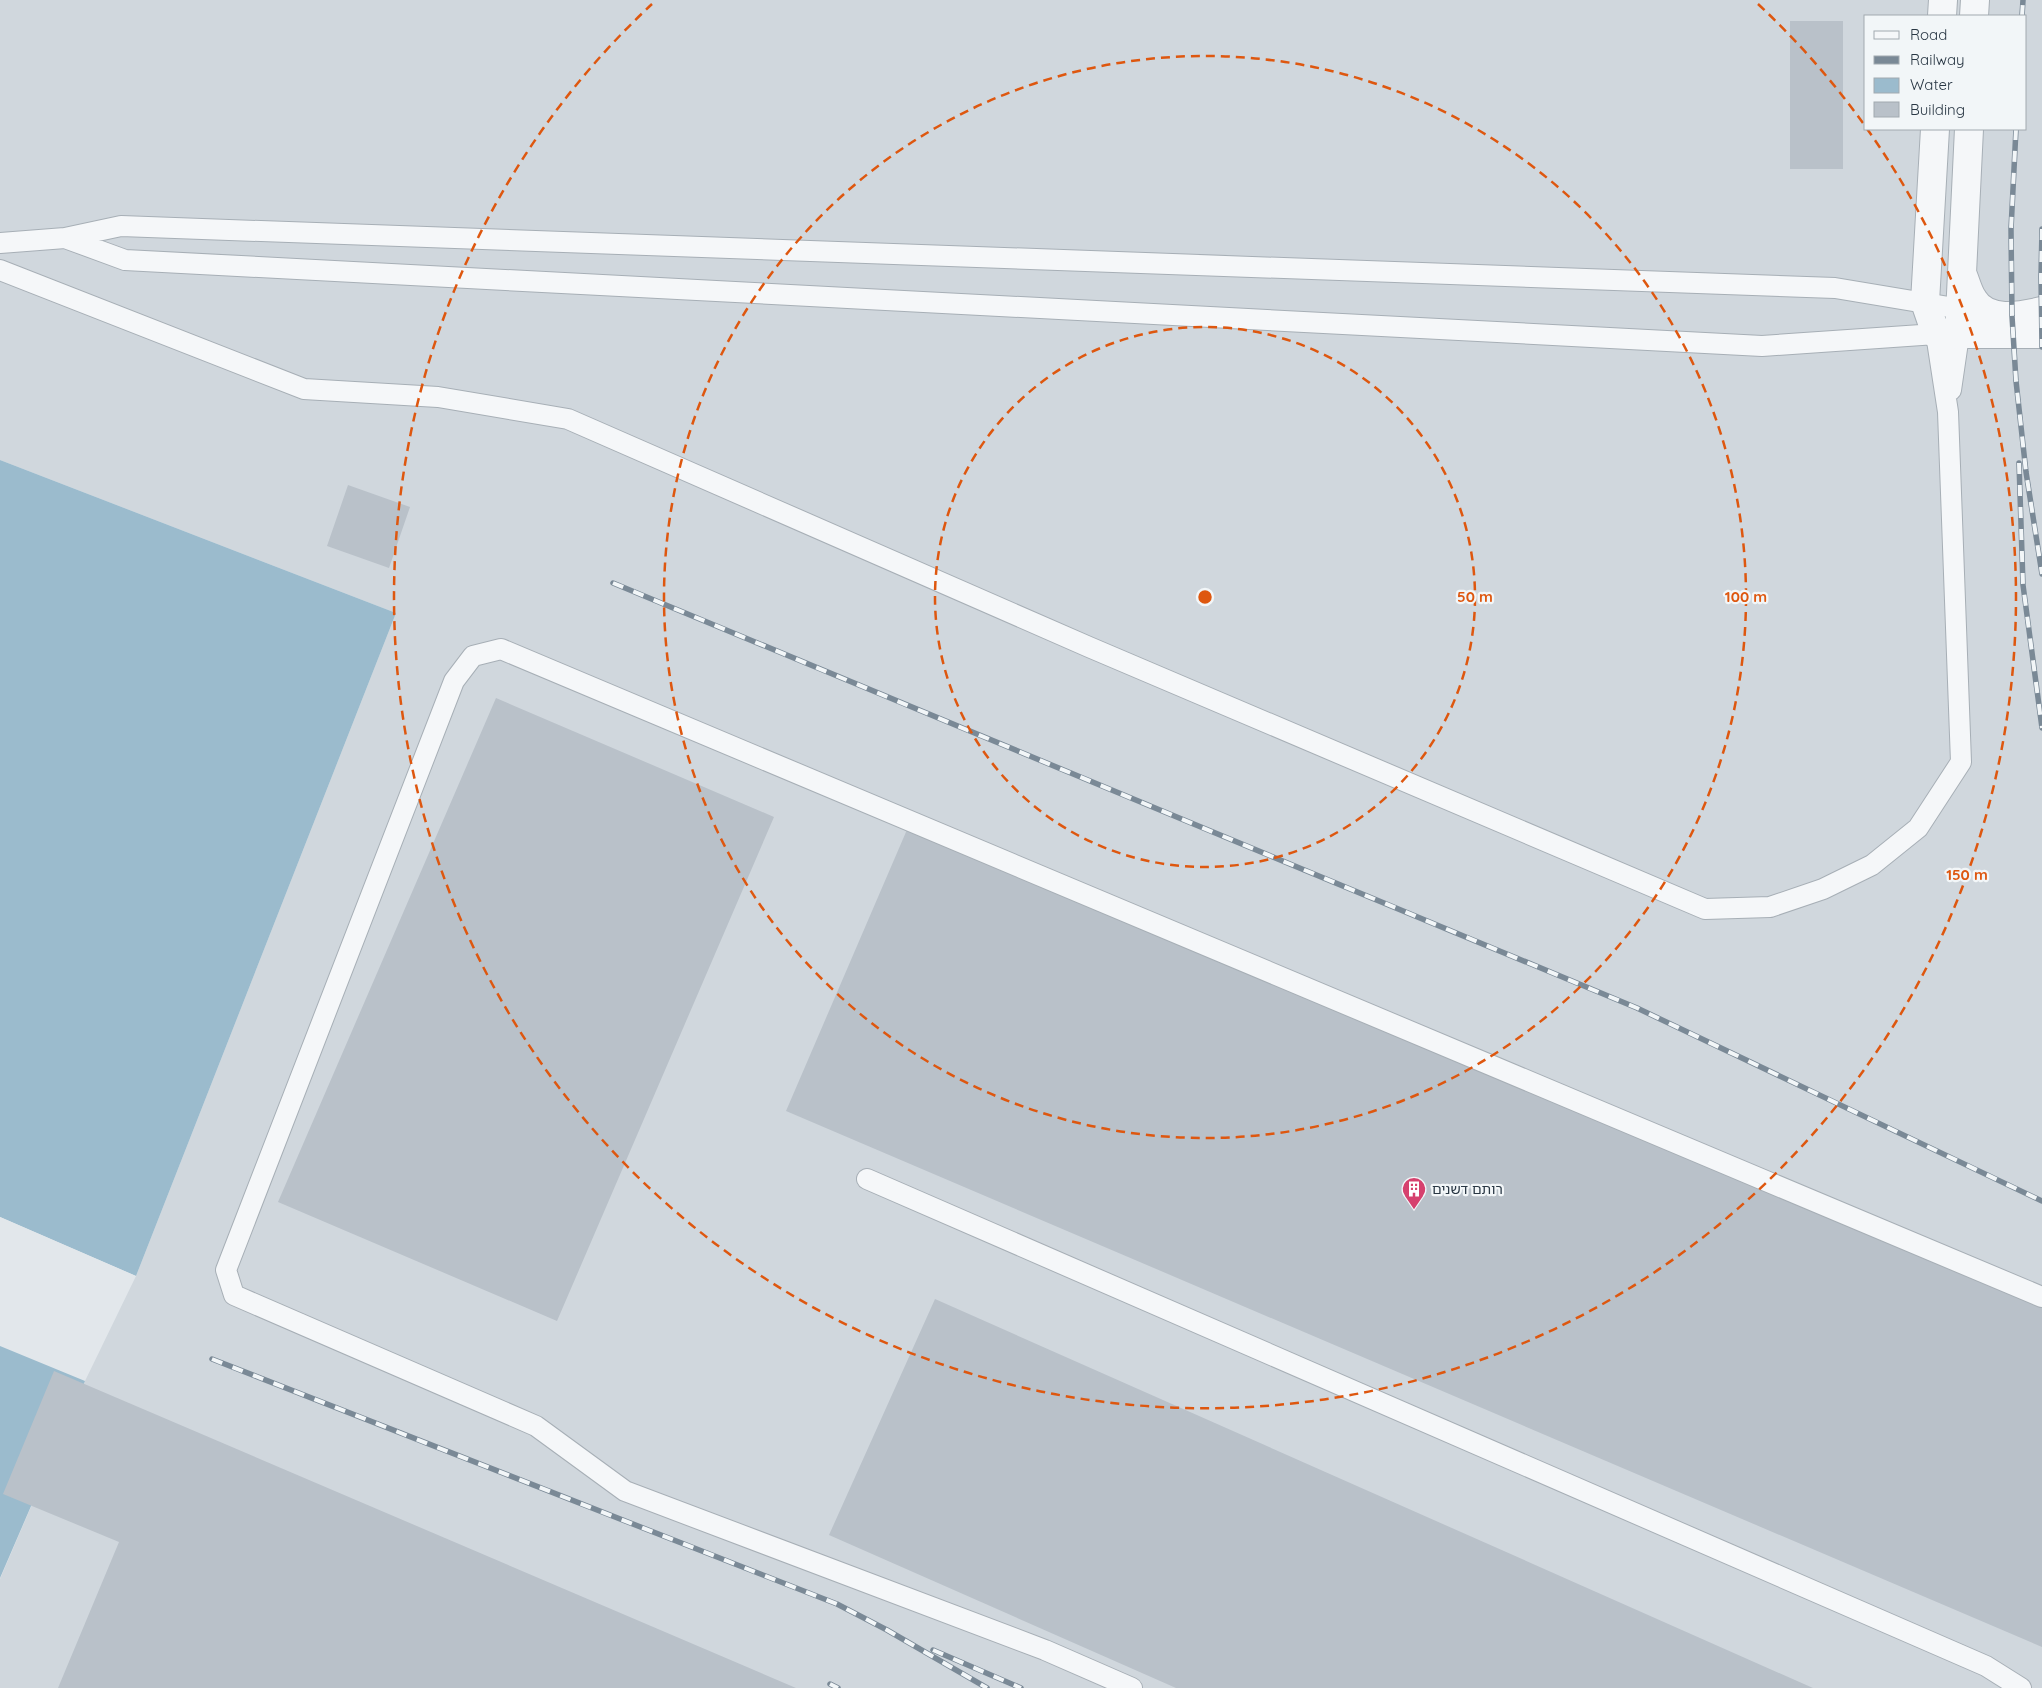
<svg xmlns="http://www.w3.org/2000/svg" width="2042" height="1688" font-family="Quicksand,'Noto Sans Hebrew',sans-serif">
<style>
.built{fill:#d0d7dd;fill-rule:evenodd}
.water{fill:#9bbbcd}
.pier{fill:#e2e7eb}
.building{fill:#b9c1c9}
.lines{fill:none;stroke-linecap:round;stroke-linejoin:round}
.service-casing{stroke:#a7afb6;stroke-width:22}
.minor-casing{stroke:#a7afb6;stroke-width:30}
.service{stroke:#f5f7f9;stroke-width:20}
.minor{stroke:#f5f7f9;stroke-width:28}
.rail-casing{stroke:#7a8996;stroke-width:5.5}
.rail{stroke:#f2f6f8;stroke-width:4;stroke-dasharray:11;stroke-linecap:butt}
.ring{fill:none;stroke:#de570f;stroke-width:2.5;stroke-dasharray:9 6}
.labels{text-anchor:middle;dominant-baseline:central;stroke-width:4.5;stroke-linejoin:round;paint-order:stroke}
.poi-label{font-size:14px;fill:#293744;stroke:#f2f6f8;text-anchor:start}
.centre{fill:#de570f;stroke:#f2f6f8;stroke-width:2.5}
.ring-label{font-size:15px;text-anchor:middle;font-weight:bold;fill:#de570f;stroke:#f2f6f8;stroke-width:4.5;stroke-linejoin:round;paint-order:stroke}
</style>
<rect width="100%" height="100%" fill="#e2e7eb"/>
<path class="built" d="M0,0H2042V1688H0V1579L85,1381L136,1276L396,613L0,460ZM1866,16H2026V129H1866Z"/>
<path class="water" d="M0,460L396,613L136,1276L0,1217Z
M0,1346L85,1381L0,1578Z"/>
<path class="pier" d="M0,1217L136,1276L134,1278L0,1220Z"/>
<path class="building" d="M1790,21H1843V169H1790Z
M348,485L410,507L389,568L327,546Z
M496,698L774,817L557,1321L278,1202Z
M909,825L2042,1308V1647L786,1111Z
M935,1299L1813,1688H1176L829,1535Z
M54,1371L796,1688H58L119,1542L3,1494Z"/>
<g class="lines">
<g class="service-casing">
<path id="service" d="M0,243L65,238L121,226L1835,288L1973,311
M0,270L304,389L438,397L568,419L1089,647L1705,909L1770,907L1823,889L1872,865L1918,828L1961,762L1948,412L1936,334L1762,346L125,260L65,238
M1951,390L1959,335
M867,1179L1986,1666L2021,1688
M1132,1688L1045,1650L625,1491L536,1426L234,1295L226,1270L454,681L473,656L501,649L2042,1297"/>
</g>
<g class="minor-casing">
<path id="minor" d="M1942,16L1943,0
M1974,16L1975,0
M1935,129L1925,302L1936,334H2042
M1962,273C1966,282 1968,292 1973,299C1987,323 2020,316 2042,311
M1959,335L1969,129"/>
</g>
<use href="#service" class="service"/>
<use href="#minor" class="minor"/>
<g class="rail-casing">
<path id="rail" d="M2022,16L2023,0
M2016,129L2011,229L2012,316L2016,381L2026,472L2042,574
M2042,229L2041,277L2042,347
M2019,463L2023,585L2042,728
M613,583L1637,1008L2042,1201
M212,1359L837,1604L887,1630L987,1688
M933,1650L1021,1688
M830,1684L838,1688"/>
</g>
<use href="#rail" class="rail"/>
</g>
<g class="ring">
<circle cx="1205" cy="597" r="270"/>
<circle cx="1205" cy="597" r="541"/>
<path d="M1758 4A811 811 0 1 1 652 4"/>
</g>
<defs>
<g id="building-pin" transform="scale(1.25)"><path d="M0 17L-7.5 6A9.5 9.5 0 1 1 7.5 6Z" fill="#d6416e" stroke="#f2f6f8"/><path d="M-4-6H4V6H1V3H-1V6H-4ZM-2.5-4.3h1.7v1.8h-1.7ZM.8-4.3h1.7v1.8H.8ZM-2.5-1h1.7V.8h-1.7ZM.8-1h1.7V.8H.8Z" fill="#fff"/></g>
</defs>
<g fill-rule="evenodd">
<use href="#building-pin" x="1414" y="1189"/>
</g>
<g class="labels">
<g class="poi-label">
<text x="1432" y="1189">רותם דשנים</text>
</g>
</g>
<circle cx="1205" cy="597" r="8" class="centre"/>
<g class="ring-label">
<text x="1475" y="602">50 m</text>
<text x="1746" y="602">100 m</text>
<text x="1967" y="880">150 m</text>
</g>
<rect x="1864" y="15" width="162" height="115" fill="#f2f6f8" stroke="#a2aab0"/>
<rect x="1874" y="31" width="25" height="8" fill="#f5f7f9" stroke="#a2aab0"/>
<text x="1910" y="40" font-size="15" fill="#293744">Road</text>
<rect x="1874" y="56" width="25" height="8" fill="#7a8996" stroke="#a2aab0"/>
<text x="1910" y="65" font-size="15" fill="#293744">Railway</text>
<rect x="1874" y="78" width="25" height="15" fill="#9bbbcd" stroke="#a2aab0"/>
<text x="1910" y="90" font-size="15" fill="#293744">Water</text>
<rect x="1874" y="102" width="25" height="15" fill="#b9c1c9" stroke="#a2aab0"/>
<text x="1910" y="115" font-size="15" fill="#293744">Building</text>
</svg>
